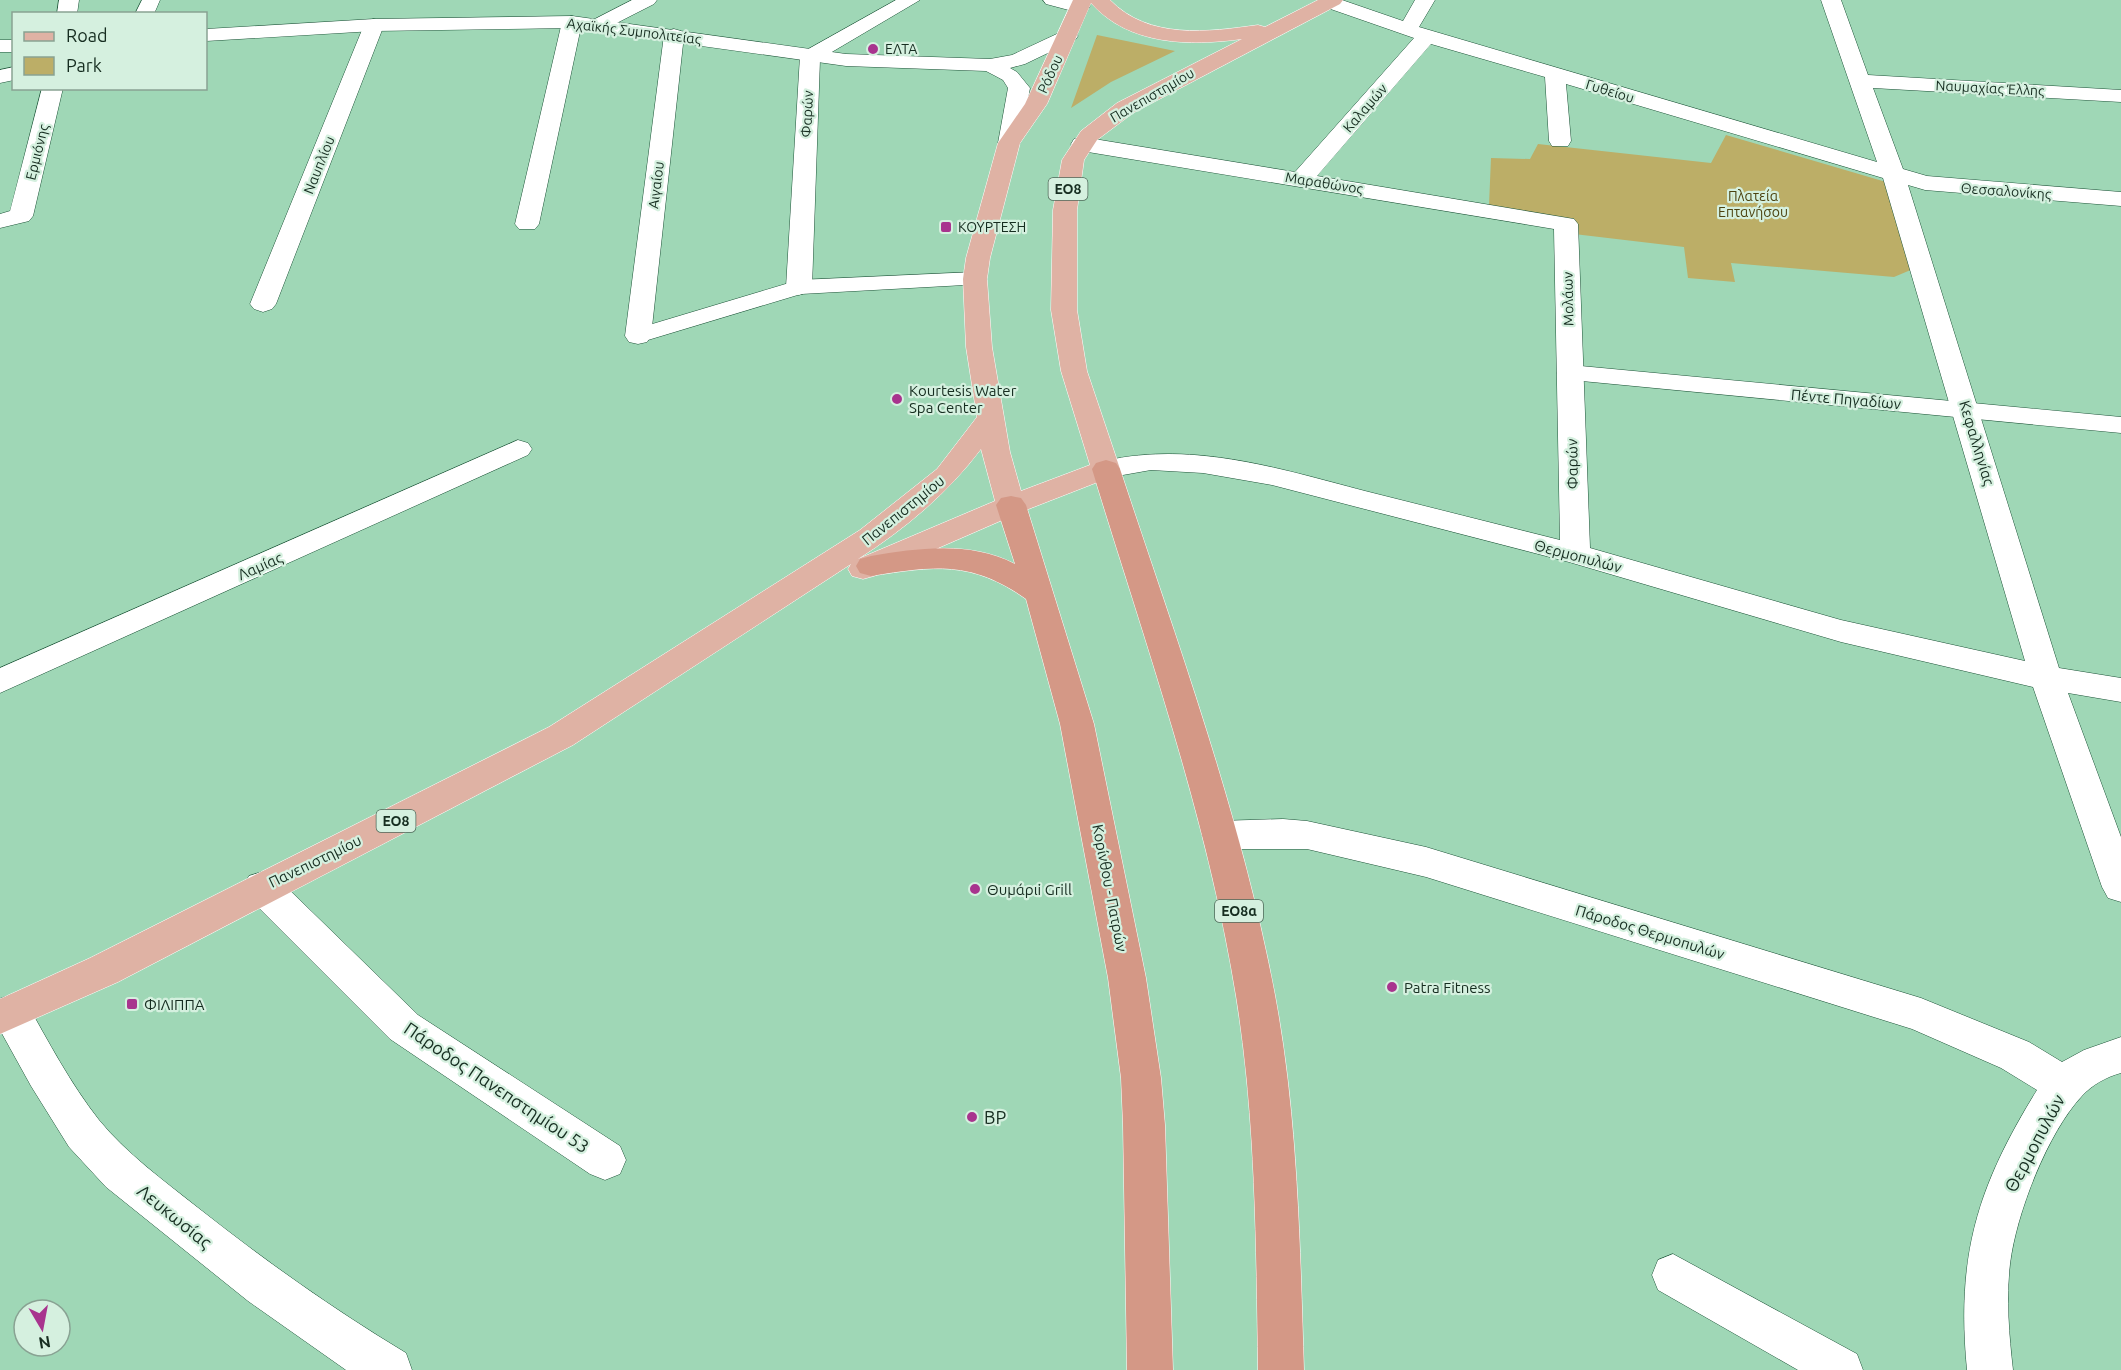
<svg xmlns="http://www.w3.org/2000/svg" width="2121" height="1370" font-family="Ubuntu,sans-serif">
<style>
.green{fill:#bcae67}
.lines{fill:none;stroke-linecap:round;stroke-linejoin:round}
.service-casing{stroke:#1d5338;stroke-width:1}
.minor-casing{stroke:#1d5338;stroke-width:1}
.tertiary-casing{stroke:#1d5338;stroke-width:1}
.primary-casing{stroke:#fff;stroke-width:1}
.trunk-casing{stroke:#fff;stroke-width:1}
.service{fill:#fff;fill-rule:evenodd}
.minor{fill:#fff;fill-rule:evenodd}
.tertiary{fill:#fff;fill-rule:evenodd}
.primary{fill:#dfb2a4;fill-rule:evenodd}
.trunk{fill:#d49886;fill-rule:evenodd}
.poi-dot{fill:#a8348e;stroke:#d5f0df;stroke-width:2}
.labels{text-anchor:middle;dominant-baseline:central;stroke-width:4.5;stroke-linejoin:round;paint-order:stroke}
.far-street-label{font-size:14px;fill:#162d20;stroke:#d5f0df}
.far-poi-label{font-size:14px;fill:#162d20;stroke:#d5f0df;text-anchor:start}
.shield{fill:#d5f0df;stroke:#4f6859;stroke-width:1.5}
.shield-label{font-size:14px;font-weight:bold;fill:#162d20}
.far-park-label{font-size:14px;fill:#4c420f;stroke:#d5f0df}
.poi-label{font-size:15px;fill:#162d20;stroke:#d5f0df;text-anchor:start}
.street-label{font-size:15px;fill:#162d20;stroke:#d5f0df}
.near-street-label{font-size:18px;fill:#162d20;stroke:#d5f0df}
.near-poi-label{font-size:18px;fill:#162d20;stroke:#d5f0df;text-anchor:start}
</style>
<rect width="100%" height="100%" fill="#9fd7b6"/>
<path class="green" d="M1097,35L1175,51L1111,82L1071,108Z
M1726,135L1886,182L1913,269L1894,277L1731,263L1735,282L1688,278L1684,247L1574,234L1572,219L1489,205L1491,158L1530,159L1538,144L1711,163Z"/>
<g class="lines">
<g class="service-casing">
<path id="service" d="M142,0H160L154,14H135Z
M975,272L983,274L987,279L983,284L801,294L638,343L629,341L626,336L629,331L799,280Z
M1673,1254L1857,1354L1863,1370H1798L1658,1290L1652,1275L1658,1260Z"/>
</g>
<g class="minor-casing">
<path id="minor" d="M59,0H79L77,14H57Z
M632,0H657L654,4L607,28H593L590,24L593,20Z
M896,0H920L820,59L812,287L808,292L799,295L790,292L786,287L800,56L803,52Z
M1043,0H1076L1087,3L1090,7L1080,13L1046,4Z
M1321,0H1342L1403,21L1415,0H1435L1419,27L1877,162L1821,0H1841L1868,75L2121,90V102L1873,88L1903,169L1927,176L2121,192V206L1925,190L1908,185L2059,668L2121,678V702L2068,693L2121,837V902L2108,898L2102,887L2033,687L1841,642L1569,562L1272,485L1203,473L1151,470L1106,478L1096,475L1092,469L1096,463C1187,439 1277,468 1365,491C1430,507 1495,524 1560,540L1554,229L1082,151L1074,149L1071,144L1074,139L1082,137L1295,172L1414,38L1322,6ZM1431,44L1545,77L1549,141L1552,146H1568L1571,141L1566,84L1883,178L2025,661L1841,620L1590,548L1578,224L1574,219L1317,176Z
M572,16L579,18L582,22L539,224L535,229H519L515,224L562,22L565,18Z
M374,19L381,21L384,25L276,304L272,309L263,312L254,309L250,304L364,25L367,21Z
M674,29L681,31L684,35L651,336L647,342L638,344L629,342L625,336L664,35L667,31Z
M0,40H14V52H0Z
M42,88H63L33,216L29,221L0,228V214L10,211Z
M518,440L528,443L532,449L528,455L0,693V668Z
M1283,819L1307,821L1426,847L1921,998L2029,1042L2062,1062L2084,1050L2121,1037V1073C2106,1077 2092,1085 2082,1096C2048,1132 2016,1214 2010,1264C2006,1299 2009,1335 2013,1370H1967C1956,1256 1977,1187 2037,1090L2001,1068L1912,1029L1426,877L1307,849H1220L1207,845L1202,835L1207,825L1220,821Z
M262,872L275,876L418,1015L620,1146L626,1160L620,1174L605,1180L590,1174L390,1039L249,898L243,887L249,876Z
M11,995L25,1000C48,1041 70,1083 99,1120C127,1154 163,1180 197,1207C264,1260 333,1309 406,1353L412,1370H346L248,1301L106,1187L69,1147L31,1086L0,1030V999Z"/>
</g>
<g class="tertiary-casing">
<path id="tertiary" d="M572,16L846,54L990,59L1012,55L1061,32H1075L1078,36L1075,40L1025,64L1010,68L1017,72L1030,88L1020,143L1017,148H1001L998,143L1008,88L1003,80L986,71L846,66L572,28L374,31L206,41V29L374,19Z
M14,67V80L0,83V70Z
M1570,365L2121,417V433L1561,379L1557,373L1561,367Z"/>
</g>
<g class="primary-casing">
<path id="primary" d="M1073,0H1110C1149,40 1208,32 1258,25L1265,27L1318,0H1343L1340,4L1133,113L1097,140L1084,160L1077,210V310L1087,371L1120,469L1116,475L1021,512L874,576L863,579L852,576L848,569L851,564L573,745L118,982L0,1034V999L90,958L549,727L860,530L937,469L977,417L966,347L963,279L966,258L998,143L1025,104ZM1091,3C1129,46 1190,46 1242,39L1117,103L1081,131L1062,160L1053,210L1051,310L1061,371L1090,465L1021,491L1010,452L992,347L987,279L990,258L1020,143L1047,104ZM981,449L995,501L858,559C905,529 948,493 981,449Z"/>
</g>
<g class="trunk-casing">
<path id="trunk" d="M1106,460L1116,463L1120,469C1177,642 1241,815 1275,995C1298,1118 1300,1245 1304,1370H1258C1256,1245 1256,1120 1236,996C1207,816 1145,643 1092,469L1096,463Z
M1011,496L1021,498L1026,505L1094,724L1146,978L1161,1078L1165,1125L1173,1370H1127L1123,1125L1121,1078L1108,978L1060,724L1026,599C971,560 934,566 871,576L860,573L856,566L860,559L871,556C919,548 970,541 1015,564L996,505L1001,498Z"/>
</g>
<use href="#service" class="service"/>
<use href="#minor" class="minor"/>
<use href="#tertiary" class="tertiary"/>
<use href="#primary" class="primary"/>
<use href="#trunk" class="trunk"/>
</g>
<g class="poi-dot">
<circle cx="873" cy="49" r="6"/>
<rect x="940" y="221" width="12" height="12" rx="3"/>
<circle cx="897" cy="399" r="6"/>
<circle cx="975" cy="889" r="6"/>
<circle cx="1392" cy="987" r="6"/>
<rect x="126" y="998" width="12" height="12" rx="3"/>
<circle cx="972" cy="1117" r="6"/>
</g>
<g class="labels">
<g class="far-street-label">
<text transform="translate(634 31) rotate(7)">Αχαϊκής Συμπολιτείας</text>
<text transform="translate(1050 74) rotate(-65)">Ρόδου</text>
<text transform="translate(1990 88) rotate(3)">Ναυμαχίας Έλλης</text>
<text transform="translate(1610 91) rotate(17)">Γυθείου</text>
<text transform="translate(1152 95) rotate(-30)">Πανεπιστημίου</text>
<text transform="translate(1365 108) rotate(-49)">Καλαμών</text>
<text transform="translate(807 114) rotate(-87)">Φαρών</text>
<text transform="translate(37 152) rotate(-76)">Ερμιόνης</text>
<text transform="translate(319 165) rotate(-68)">Ναυπλίου</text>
<text transform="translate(1324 183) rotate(9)">Μαραθώνος</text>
<text transform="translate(656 185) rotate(-83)">Αιγαίου</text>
<text transform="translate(2006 191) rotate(4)">Θεσσαλονίκης</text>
<text transform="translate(1568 299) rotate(-91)">Μολάων</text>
</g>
<g class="far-poi-label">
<text x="885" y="49">ΕΛΤΑ</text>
<text x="958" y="227">ΚΟΥΡΤΕΣΗ</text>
</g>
<g class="shield">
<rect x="1048.5" y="178" width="39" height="22" rx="4.5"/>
<rect x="376.5" y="810" width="39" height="22" rx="4.5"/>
<rect x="1215" y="900" width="48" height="22" rx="4.5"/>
</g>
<g class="shield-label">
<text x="1068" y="189">ΕΟ8</text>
<text x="396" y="821">ΕΟ8</text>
<text x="1239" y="911">ΕΟ8α</text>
</g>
<g class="far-park-label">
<text x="1753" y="196">Πλατεία<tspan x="1753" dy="16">Επτανήσου</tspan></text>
</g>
<g class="poi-label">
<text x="909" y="390">Kourtesis Water<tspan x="909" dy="17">Spa Center</tspan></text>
<text x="987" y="889">Θυμάριi Grill</text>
<text x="1404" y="987">Patra Fitness</text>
<text x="144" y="1004">ΦΙΛΙΠΠΑ</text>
</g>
<g class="street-label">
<text transform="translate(1846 399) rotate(5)">Πέντε Πηγαδίων</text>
<text transform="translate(1977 443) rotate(73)">Κεφαλληνίας</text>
<text transform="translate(1572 464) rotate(-91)">Φαρών</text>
<text transform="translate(903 510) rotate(-39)">Πανεπιστημίου</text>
<text transform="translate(1578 556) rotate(15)">Θερμοπυλών</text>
<text transform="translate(260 566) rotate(-24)">Λαμίας</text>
<text transform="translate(315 861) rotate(-26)">Πανεπιστημίου</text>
<text transform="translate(1110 888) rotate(79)">Κορίνθου - Πατρών</text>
<text transform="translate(1650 932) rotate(17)">Πάροδος Θερμοπυλών</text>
</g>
<g class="near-street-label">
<text transform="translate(497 1087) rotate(34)">Πάροδος Πανεπστημίου 53</text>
<text transform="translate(2034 1143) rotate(-62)">Θερμοπυλών</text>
<text transform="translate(175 1216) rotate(39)">Λευκωσίας</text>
</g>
<g class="near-poi-label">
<text x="984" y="1117">BP</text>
</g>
</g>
<rect x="12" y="12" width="195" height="78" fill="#d5f0df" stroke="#89a293" stroke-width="1.5"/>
<rect x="24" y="32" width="30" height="9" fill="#dfb2a4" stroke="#89a293" stroke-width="1.5"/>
<text x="66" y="42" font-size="18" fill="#162d20">Road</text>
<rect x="24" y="57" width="30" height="18" fill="#bcae67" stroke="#89a293" stroke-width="1.5"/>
<text x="66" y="72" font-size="18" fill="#162d20">Park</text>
<g transform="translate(42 1328) rotate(170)"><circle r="28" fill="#d5f0df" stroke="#89a293" stroke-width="1.5"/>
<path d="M0-4.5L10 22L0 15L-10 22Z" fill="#a8348e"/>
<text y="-9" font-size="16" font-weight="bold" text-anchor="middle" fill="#162d20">N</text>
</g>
</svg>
